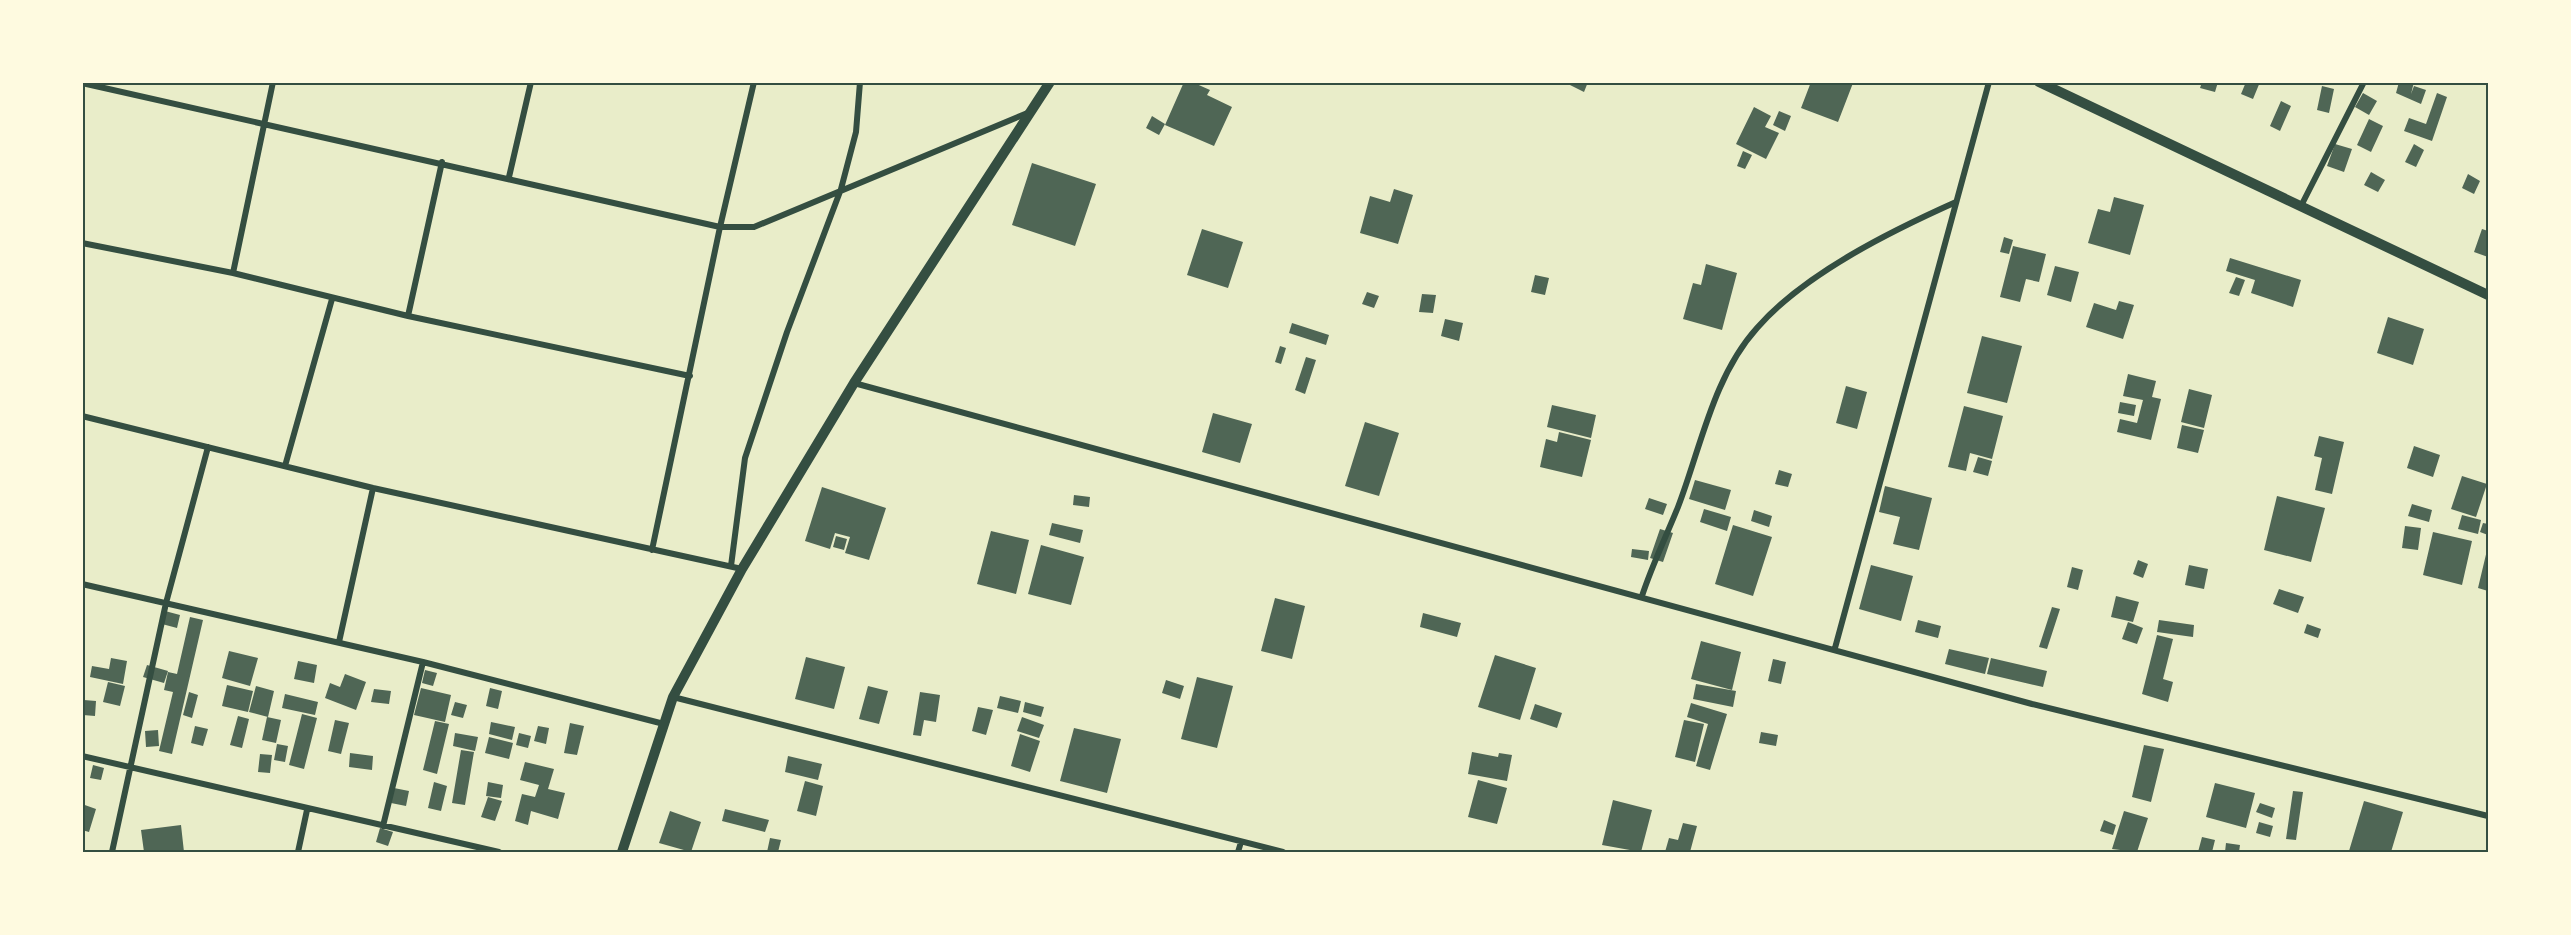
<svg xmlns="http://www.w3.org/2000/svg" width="2571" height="935" font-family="'Roboto Condensed',sans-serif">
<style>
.building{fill:#4f6655}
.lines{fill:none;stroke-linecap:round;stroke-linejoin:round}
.minor{stroke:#344e41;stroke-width:6}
.tertiary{stroke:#344e41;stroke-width:10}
.neatline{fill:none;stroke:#344e41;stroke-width:2}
</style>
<rect width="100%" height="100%" fill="#e9edc9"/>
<path class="building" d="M1184,82H1192L1210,90L1207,95L1232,107L1214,146L1165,125Z
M1564,82H1588L1584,92Z
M1811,82L1853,83L1838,122L1801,108Z
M2202,82H2218L2215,92L2200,88Z
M2246,82H2260L2253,99L2241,94Z
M2399,82H2414L2411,94L2414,86L2426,90L2421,104L2396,93Z
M2322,86L2334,89L2329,113L2317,110Z
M2363,93L2377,101L2369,115L2355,107Z
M2437,93L2447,97L2432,141L2404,131L2409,118L2426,124Z
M2281,101L2291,106L2280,131L2270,126Z
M1754,107L1771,116L1765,127L1779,133L1766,159L1736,144Z
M1779,111L1791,116L1785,131L1773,125Z
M1152,116L1165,124L1159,135L1146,128Z
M2369,119L2383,126L2371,152L2357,145Z
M2335,144L2352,149L2344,172L2327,166Z
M2414,144L2424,150L2416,167L2405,162Z
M1743,151L1752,155L1745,169L1737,166Z
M1032,163L1096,184L1075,246L1012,225Z
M2371,172L2385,180L2378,192L2364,185Z
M2468,174L2480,181L2474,194L2462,188Z
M1394,189L1413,195L1398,244L1360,233L1370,196L1390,202Z
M2114,197L2144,205L2130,255L2088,243L2098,209L2110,212Z
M1202,229L1243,242L1228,288L1187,275Z
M2482,229L2488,231V257L2474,252Z
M2004,237L2013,240L2009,254L2000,252Z
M2013,246L2046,254L2039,282L2026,279L2020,302L2000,297Z
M2230,258L2301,280L2293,307L2251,293L2255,280L2226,271Z
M1706,264L1737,273L1722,330L1683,319L1693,283L1701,285Z
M2055,266L2079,272L2071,302L2047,295Z
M1535,275L1549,278L1545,295L1531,292Z
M2236,277L2245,280L2239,296L2229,293Z
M1367,292L1379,296L1374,308L1362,304Z
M1422,294L1436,295L1433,313L1419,312Z
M2119,301L2134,305L2123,339L2086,327L2094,303L2116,310Z
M2388,317L2424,329L2413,365L2377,353Z
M1445,319L1463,323L1459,341L1441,336Z
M1292,323L1329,335L1326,345L1289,333Z
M1982,336L2022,346L2007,403L1967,393Z
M1280,346L1286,348L1281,364L1275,362Z
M1306,357L1316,360L1305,394L1295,390Z
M2128,374L2156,381L2152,397L2161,399L2151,440L2117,432L2120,419L2137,423L2143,400L2123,396Z
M1846,386L1867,392L1857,429L1836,423Z
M2189,389L2212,395L2204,428L2181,422Z
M2120,402L2136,405L2134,416L2118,413Z
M1552,405L1596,415L1591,438L1547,427Z
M1964,406L2003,416L1992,459L1970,453L1966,471L1948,467Z
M1213,413L1252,424L1240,463L1202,452Z
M1365,422L1399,433L1379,496L1345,486Z
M2182,425L2204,430L2198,453L2177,448Z
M1559,432L1591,440L1582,477L1540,467L1546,439L1557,442Z
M2319,436L2344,442L2332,494L2315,490L2322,458L2314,456Z
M2414,446L2440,455L2433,477L2407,468Z
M1978,457L1992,461L1988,476L1973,472Z
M1779,470L1792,474L1788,487L1775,484Z
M2462,476L2487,484L2476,517L2451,509Z
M1695,480L1731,490L1725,510L1689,499Z
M1885,486L1932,498L1919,550L1893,544L1900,517L1879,512Z
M822,487L886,508L869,560L845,553L850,537L835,533L830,549L805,541Z
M1074,495L1090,497L1089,507L1073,505Z
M2277,496L2325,508L2311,562L2264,550Z
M1649,498L1667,504L1663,515L1645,509Z
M2412,504L2432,510L2429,522L2408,516Z
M1704,509L1731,517L1727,531L1700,522Z
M1754,510L1772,516L1769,527L1751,521Z
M2462,515L2481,520L2478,534L2458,529Z
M1052,523L1083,530L1080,543L1049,535Z
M2483,523L2488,524V535L2480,532Z
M1733,525L1772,537L1753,596L1715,584Z
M2405,526L2421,528L2418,550L2402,548Z
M1660,529L1673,533L1663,562L1650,558Z
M991,531L1029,540L1016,594L977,584Z
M2433,532L2472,541L2462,585L2423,575Z
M836,536L847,539L844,550L833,547Z
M1041,545L1084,557L1071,605L1028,594Z
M2488,546V591L2478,588Z
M1632,549L1649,551L1648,560L1631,557Z
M2138,560L2148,564L2143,578L2133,574Z
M1871,565L1913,576L1901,621L1859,609Z
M2189,565L2208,569L2204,589L2185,585Z
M2072,567L2083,570L2078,590L2067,587Z
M2279,589L2304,597L2298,613L2273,604Z
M2116,596L2139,602L2133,622L2111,617Z
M1275,598L1305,606L1292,659L1261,651Z
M2052,607L2060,609L2047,649L2039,647Z
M165,611L180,615L177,628L162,624Z
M1423,613L1461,623L1457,637L1420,627Z
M190,617L203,620L172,754L159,751L173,692L164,690L168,672L177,674Z
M1918,620L1941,626L1938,638L1915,632Z
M2159,620L2194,625L2193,637L2157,632Z
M2128,622L2143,628L2137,644L2122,639Z
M2307,624L2321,629L2318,638L2304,633Z
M2157,635L2173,639L2163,679L2173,682L2168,702L2142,694Z
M1701,641L1741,652L1732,690L1691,679Z
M1949,649L1989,658L1985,674L1945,664Z
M229,651L258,658L250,686L222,678Z
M1495,655L1536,668L1520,720L1478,707Z
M806,657L845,667L834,709L795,699Z
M111,658L127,661L123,684L90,677L92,666L109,669Z
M1991,658L2047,671L2043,687L1987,674Z
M1773,659L1786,662L1781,684L1768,681Z
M298,661L317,665L314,683L294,679Z
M147,665L168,671L164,683L143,677Z
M425,670L437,673L433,686L422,683Z
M345,674L366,682L356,710L325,698L330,683L340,687Z
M1197,677L1233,686L1217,748L1181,739Z
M1166,680L1184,686L1180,699L1162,693Z
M108,682L125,686L120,706L103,702Z
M1696,684L1736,691L1733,707L1693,699Z
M227,685L253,691L248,712L222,706Z
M256,686L274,691L268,717L249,712Z
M868,686L888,691L879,724L859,719Z
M421,688L451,695L445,722L414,715Z
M490,688L502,691L498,709L486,706Z
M374,689L391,691L389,704L371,702Z
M189,692L198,695L192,718L183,715Z
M920,692L940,695L936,722L924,720L921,736L913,735Z
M285,694L318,702L315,715L282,708Z
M1000,696L1021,701L1018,713L997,708Z
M84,700L96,701L95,716L83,715Z
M455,702L467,705L463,718L451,715Z
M1025,702L1044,707L1041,717L1023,712Z
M1691,703L1727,714L1710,770L1696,766L1708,724L1687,717Z
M1535,704L1562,713L1557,728L1530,719Z
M978,707L993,710L986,735L972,731Z
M302,714L317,718L304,769L289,765Z
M238,716L249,719L242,748L230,745Z
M267,717L281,720L276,743L262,740Z
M1022,717L1044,725L1039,738L1017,731Z
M335,720L349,723L341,754L328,751Z
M1684,720L1704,724L1695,762L1675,757Z
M435,721L449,724L437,774L423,770Z
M491,722L515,727L512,740L489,734Z
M570,723L584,726L577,755L564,753Z
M195,726L208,729L203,746L191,743Z
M538,726L549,728L546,744L534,741Z
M1074,728L1121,739L1107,793L1060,781Z
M158,730L159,746L146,747L145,731Z
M1761,732L1778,735L1776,746L1759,743Z
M455,733L478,737L475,751L453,746Z
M519,733L531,736L528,748L516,745Z
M1020,734L1040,741L1030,772L1011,766Z
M489,737L513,743L509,759L485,753Z
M277,744L288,746L285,762L274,760Z
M2144,745L2164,749L2151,802L2132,797Z
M461,750L474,752L465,805L452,803Z
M1472,752L1498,757L1499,753L1512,755L1507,781L1468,774Z
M350,753L373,756L372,770L349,767Z
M260,754L272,755L270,773L258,772Z
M788,756L822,764L818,780L785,772Z
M525,762L554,769L548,789L565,793L558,819L531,811L528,825L515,821L522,794L535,797L539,785L520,780Z
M93,765L104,768L101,780L90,778Z
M1478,780L1507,788L1497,824L1468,817Z
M805,781L823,786L816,816L797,811Z
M434,782L447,786L441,811L428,808Z
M488,782L503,785L501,798L486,796Z
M2215,783L2255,793L2246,828L2206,817Z
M394,788L409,791L406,806L391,803Z
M2293,791L2303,792L2296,840L2286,839Z
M488,797L502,801L495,821L481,817Z
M1613,800L1652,810L1641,852L1602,845Z
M2364,801L2403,812L2391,852L2349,851Z
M2260,803L2275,808L2272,818L2256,812Z
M82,804L96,809L89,832L82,830Z
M725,809L769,820L765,832L722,821Z
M670,811L701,822L691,852L659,843Z
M2124,811L2148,818L2137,852L2112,849Z
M2104,820L2116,825L2113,835L2100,831Z
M2259,822L2273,826L2270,837L2256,833Z
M1683,823L1697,826L1690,852H1665L1669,838L1678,840Z
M181,825L184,852H144L141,830Z
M380,828L393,832L388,846L376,842Z
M2202,837L2215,840L2212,852H2198Z
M770,838L781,840L778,852H767Z
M2226,843L2240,845L2239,852H2225Z"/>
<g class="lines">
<path class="minor" d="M82,83L720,227H754L1030,112
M509,177L531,82
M2301,206L2364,82
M82,243L233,273L408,316L690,376
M233,273L273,82
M408,316L442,162
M854,383L2032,704L2488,816
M82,416L373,488L742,569
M285,466L332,299
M652,550L720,227L754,82
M731,566L745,458L787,332L841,189L856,132L860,82
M82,584L423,662L664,724
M1642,596C1652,565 1666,537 1678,507C1701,447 1713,377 1757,328C1804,274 1891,231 1956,202
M339,642L373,488
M1835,648L1989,82
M673,697L1283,852
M82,756L499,852
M383,826L423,662
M112,852L166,603L208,447
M298,852L307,810
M1238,852L1241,842"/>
<path class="tertiary" d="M2039,82L2488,295
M622,852L673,697L742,569L854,383L1050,82"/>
</g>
<rect width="2571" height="935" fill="none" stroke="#fefae0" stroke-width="168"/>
<rect x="84" y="84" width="2403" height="767" class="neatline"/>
</svg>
